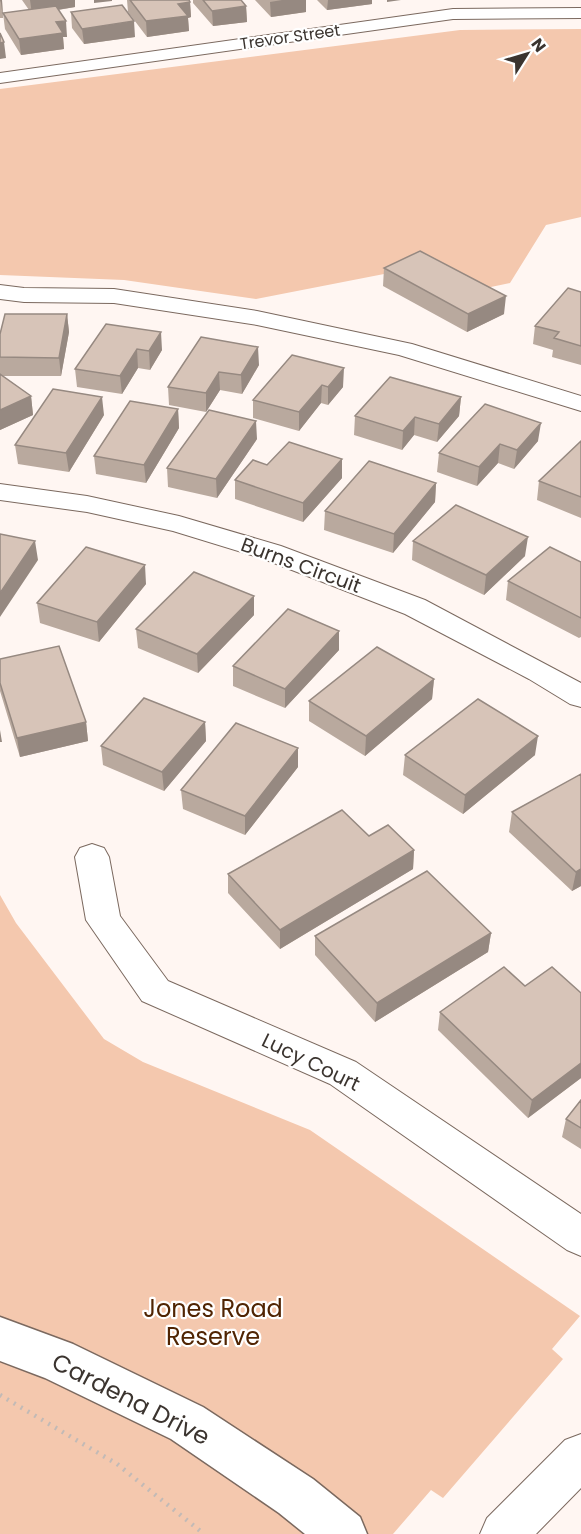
<svg xmlns="http://www.w3.org/2000/svg" width="581" height="1534" font-family="Poppins,sans-serif">
<style>
.green{fill:#f4c8ae}
.lines{fill:none;stroke-linecap:round;stroke-linejoin:round}
.minor-casing{stroke:#7b695f;stroke-width:2}
.tertiary-casing{stroke:#7b695f;stroke-width:3}
.path{stroke:#c2bab6;stroke-width:4.5;stroke-dasharray:2 6;stroke-linecap:butt}
.minor{fill:#fff;fill-rule:evenodd}
.tertiary{fill:#fff;fill-rule:evenodd}
.wall{fill:#b9a99e}
.shaded-wall{fill:#968981}
.building{fill:#d7c4b8;stroke:#968981;stroke-width:1.5}
.labels{text-anchor:middle;dominant-baseline:central;stroke-width:4.5;stroke-linejoin:round;paint-order:stroke}
.far-street-label{font-size:16px;fill:#3b342f;stroke:#fff}
.street-label{font-size:20px;fill:#3b342f;stroke:#fff}
.near-park-label{font-size:24px;fill:#502402;stroke:#fff}
.near-street-label{font-size:24px;fill:#3b342f;stroke:#fff}
</style>
<rect width="100%" height="100%" fill="#fff6f2"/>
<path class="green" d="M581,29V217L546,225L510,283L467,292L384,274L256,299L124,280L0,275V89L460,30Z
M0,895L16,923L104,1039L143,1062L310,1130L580,1316L552,1349L563,1359L443,1498L431,1490L393,1534H0Z"/>
<g class="lines">
<g class="minor-casing">
<path id="minor" d="M581,8V18L453,19L0,83V73L453,9Z
M0,285L24,288L114,289L257,311L412,344L581,396V411L399,355L257,325L114,303L24,302L0,299Z
M0,484L87,496L179,516L281,546L425,600L581,683V707L570,704L529,679L405,614L261,558L173,531L87,512L0,500Z
M92,844L104,848L109,857L120,916L168,981L356,1062L581,1214V1256L567,1250L330,1084L142,1001L86,920L75,857L80,848Z
M581,1434V1488L536,1534H480L487,1518L565,1440Z"/>
</g>
<g class="tertiary-casing">
<path id="tertiary" d="M0,1317L73,1344L203,1407L313,1479L360,1517L367,1534H305L279,1513L171,1439L45,1378L0,1361Z"/>
</g>
<path class="path" d="M0,1395L117,1464L204,1534"/>
<use href="#minor" class="minor"/>
<use href="#tertiary" class="tertiary"/>
</g>
<path class="wall" d="M0,0H2L3,18H0Z
M22,0H75V7L58,10L67,37H63L64,49L21,55L5,29L3,13L29,10Z
M127,0H189L190,2L191,17L188,18L189,31L147,37L128,12Z
M193,0H241L246,6L247,22L213,26L193,3Z
M255,0H306V12L271,17Z
M317,0H372V4L327,10Z
M71,12L135,37L84,44L72,28Z
M384,268L504,314L467,332L383,286Z
M581,292V365L552,357L553,350L533,344L535,326Z
M67,314L69,332L61,376H3L31,396L33,415L0,430V334Z
M106,324L162,350L150,370L138,368L122,394L77,387L75,369Z
M201,337L259,365L242,394L220,390L206,412L169,405L168,387Z
M292,355L343,387L328,405L321,403L299,431L253,418V400Z
M461,397L459,416L437,442L414,435L402,450L354,435L355,416Z
M485,404L538,441L514,469L498,463L477,486L437,472L439,453Z
M178,409L179,428L146,483L96,474L94,456Z
M104,415L69,472L18,464L15,445Z
M257,439L217,498L168,487L167,468Z
M581,441V518L537,500L539,481Z
M342,459V478L303,522L235,499V480L267,465Z
M436,483L435,502L393,553L324,530L325,511Z
M413,541L525,556L484,595L412,560Z
M581,562V637L579,638L506,600L508,581Z
M146,584L99,642L40,623L37,603Z
M254,596V615L198,673L138,648L136,629Z
M339,631V650L285,708L233,686V666Z
M0,659L86,722L88,741L20,757L0,691Z
M434,679L432,699L365,756L309,721V701Z
M205,722L206,741L164,791L103,765L101,746Z
M405,755H535L463,814L403,775Z
M298,767L245,835L183,809L181,790Z
M581,774V886L572,891L509,832L512,812Z
M369,836L414,850L413,869L280,949L228,893V874Z
M491,933L488,952L375,1022L315,955V936Z
M525,986L581,993V1078L528,1118L438,1030L440,1012Z
M581,1100V1149L562,1137L566,1119Z"/>
<path class="shaded-wall" d="M0,0H2L3,18L1,3Z
M30,0H75V7L32,14Z
M94,0H112V1L94,3Z
M282,0H306V12L271,17L270,2Z
M328,0H372V4L327,10Z
M387,0H401L387,2Z
M190,2L191,17L188,18L189,31L147,37L146,21L178,4Z
M246,6L247,22L213,26L212,11Z
M66,21L67,37H63L64,49L21,55L19,39L56,22Z
M134,21L135,37L84,44L82,29Z
M4,42L6,58L0,59V43Z
M506,296L504,314L467,332L468,314Z
M67,314L69,332L61,376L59,358Z
M161,332L162,350L150,370L149,351Z
M258,347L259,365L242,394L241,375Z
M137,349L138,368L122,394L120,376Z
M344,368L343,387L328,405V387Z
M219,372L220,390L206,412V393Z
M322,385L321,403L299,431V412Z
M31,396L33,415L0,430V410Z
M102,397L104,415L69,472L66,453Z
M461,397L459,416L437,442L439,424Z
M178,409L179,428L146,483L144,465Z
M415,417L414,435L402,450L403,431Z
M256,421L257,439L217,498L216,479Z
M541,423L538,441L514,469L517,450Z
M500,444L498,463L477,486L479,467Z
M342,459V478L303,522V503Z
M436,483L435,502L393,553L394,534Z
M528,537L525,556L484,595L486,575Z
M35,541L38,560L0,617V593Z
M145,565L146,584L99,642L97,622Z
M254,596V615L198,673L197,654Z
M339,631V650L285,708V689Z
M434,679L432,699L365,756L366,736Z
M86,722L88,741L20,757L17,738Z
M205,722L206,741L164,791L162,772Z
M0,730L2,742H0Z
M538,736L535,755L463,814L465,795Z
M298,748V767L245,835V816Z
M414,850L413,869L280,949V930Z
M581,869V886L572,891L576,872Z
M491,933L488,952L375,1022L377,1003Z
M581,1063V1078L528,1118L532,1100Z"/>
<path class="building" d="M130,0H189L190,2L178,4L188,16L146,21Z
M203,0H241L246,6L212,11Z
M122,5L134,21L82,29L71,12Z
M56,6L66,21L56,22L63,33L19,39L3,13Z
M0,33L4,42L0,43Z
M420,251L506,296L468,314L384,268Z
M568,288L581,292V346L554,338L559,332L535,326Z
M5,314H67L59,358L0,357V334Z
M106,324L161,332L149,351L137,349L120,376L75,369Z
M201,337L258,347L241,375L219,372L206,393L168,387Z
M292,355L344,368L328,387L322,385L299,412L253,400Z
M0,374L31,396L0,410Z
M390,377L461,397L439,424L415,417L403,431L355,416Z
M53,389L102,397L66,453L15,445Z
M130,401L178,409L144,465L94,456Z
M485,404L541,423L517,450L500,444L479,467L439,453Z
M209,410L256,421L216,479L167,468Z
M581,441V497L539,481Z
M289,442L342,459L303,503L235,480L253,460L267,465Z
M369,461L436,483L394,534L325,511Z
M456,505L528,537L486,575L413,541Z
M0,534L35,541L0,593Z
M86,547L145,565L97,622L37,603Z
M550,547L581,562V618L508,581Z
M194,572L254,596L197,654L136,629Z
M288,609L339,631L285,689L233,666Z
M59,646L86,722L17,738L0,683V659Z
M377,647L434,679L366,736L309,701Z
M144,698L205,722L162,772L101,746Z
M478,699L538,736L465,795L405,755Z
M236,723L298,748L245,816L181,790Z
M581,774V869L576,872L512,812Z
M342,810L369,836L388,825L414,850L280,930L228,874Z
M427,871L491,933L377,1003L315,936Z
M504,967L525,986L552,967L581,993V1063L532,1100L440,1012Z
M581,1100V1128L566,1119Z"/>
<g class="labels">
<g class="far-street-label">
<text transform="translate(290 37) rotate(-8)">Trevor Street</text>
</g>
<g class="street-label">
<text transform="translate(301 565) rotate(20)">Burns Circuit</text>
<text transform="translate(311 1062) rotate(26)">Lucy Court</text>
</g>
<g class="near-park-label">
<text x="213" y="1308">Jones Road<tspan x="213" dy="28">Reserve</tspan></text>
</g>
<g class="near-street-label">
<text transform="translate(131 1399) rotate(27)">Cardena Drive</text>
</g>
</g>
<g transform="translate(527 54) rotate(53)" stroke="#ffffff" stroke-width="4.5" paint-order="stroke">
<path d="M0-4.5L10 22L0 15L-10 22Z" fill="#3b342f"/>
<text y="-9" font-size="16" font-weight="bold" text-anchor="middle" fill="#3b342f">N</text>
</g>
</svg>
